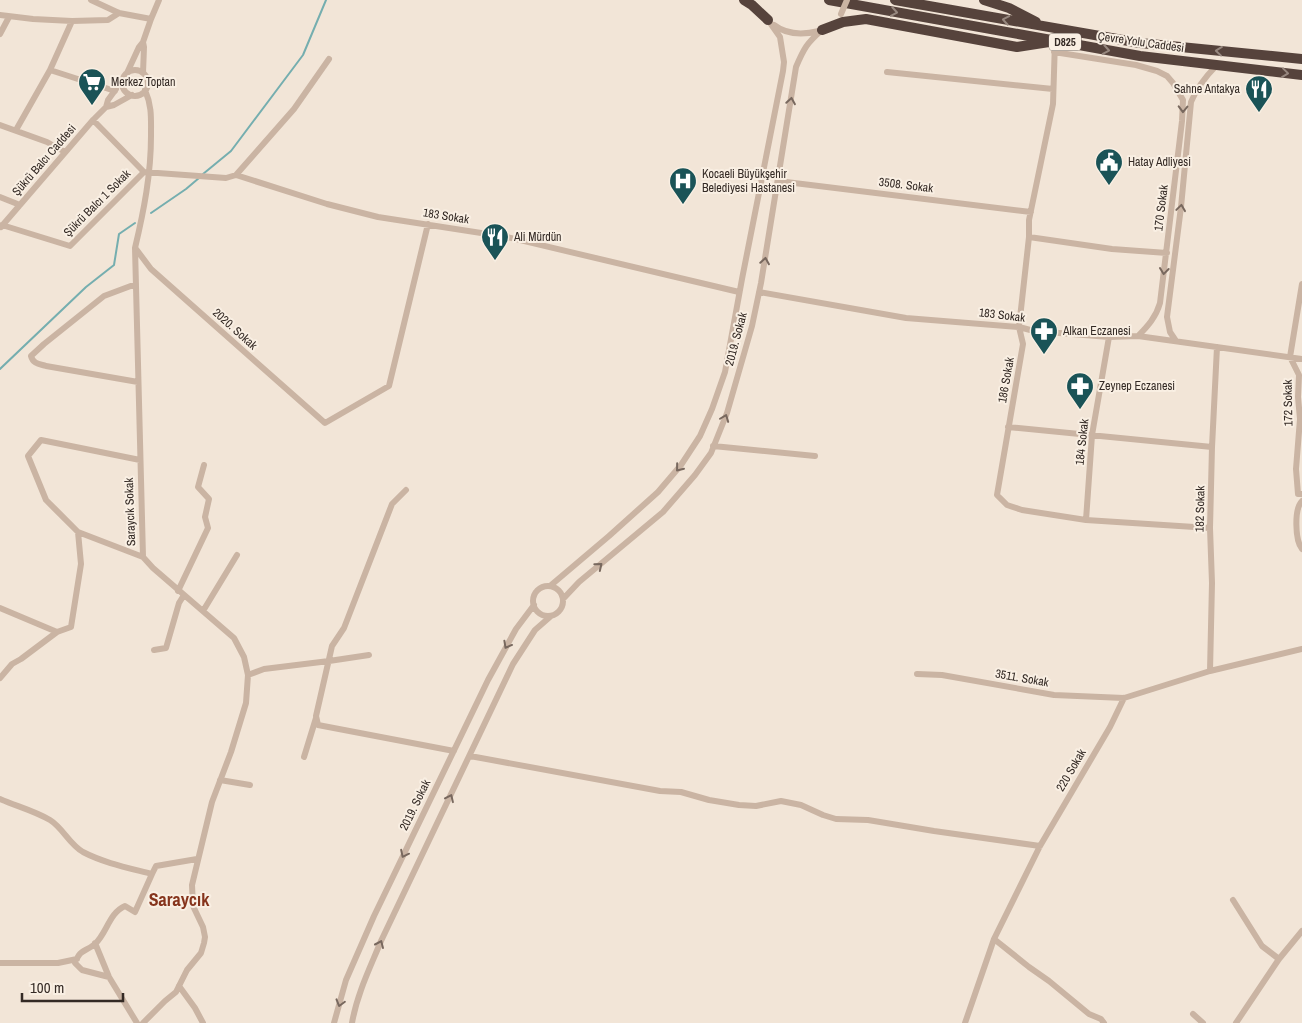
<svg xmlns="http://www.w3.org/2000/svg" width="1302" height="1023" font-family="'Archivo Narrow',sans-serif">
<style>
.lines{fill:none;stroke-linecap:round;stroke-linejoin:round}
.stream{stroke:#75aeaf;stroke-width:2}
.minor{stroke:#cab4a3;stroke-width:6}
.highway{stroke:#56433c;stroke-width:10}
.minor-bridge{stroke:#cab4a3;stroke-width:6}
.oneway{stroke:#97887f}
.oneway2{stroke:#78685e}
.labels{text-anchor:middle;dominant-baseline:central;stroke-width:4;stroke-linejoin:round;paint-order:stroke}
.shield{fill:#f9efe3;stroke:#6f655e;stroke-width:1}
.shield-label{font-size:11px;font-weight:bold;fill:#342a25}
.street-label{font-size:12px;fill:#342a25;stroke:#f9efe3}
.poi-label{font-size:12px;fill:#342a25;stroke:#f9efe3;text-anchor:start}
.district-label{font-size:18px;font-weight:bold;fill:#86341c;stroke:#f9efe3}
</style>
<rect width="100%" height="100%" fill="#f2e5d7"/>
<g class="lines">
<path class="stream" d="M203,174L231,151L303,55L326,0
M151,213L186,189L199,178
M0,369L86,287L114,265L119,234L135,223"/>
<path class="minor" d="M91,0L119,13L151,19
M0,15L33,19L72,21L108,20L119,13
M774,25C787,35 803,35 819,31
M0,34L9,17
M1055,41L1053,104L1029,220V237L1019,327L1023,344L997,495L1007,505L1022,510L1086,520L1210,528
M143,42L144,47L143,73
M1054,52L1136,65L1157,71L1167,76L1173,83L1183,100L1182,121L1160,303C1156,317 1148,326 1138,336
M50,70L115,91
M122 83a13 13 0 1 1 26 0a13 13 0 1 1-26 0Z
M887,72L1053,89
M127,73L139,47L143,42L151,19L159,0
M106,107L108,100L116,89
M93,120L144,172
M0,125L47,142L65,152
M16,130L50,70L72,21
M236,175L294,109L329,59
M778,181L1031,212
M0,197L20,205
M2,225L70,246L144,172L226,178L236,175L327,204L378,217L507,237L739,292
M1,227L93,120L106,107L114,105L132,95
M1029,237L1112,249L1167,253
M136,249L151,269L325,423L389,386L428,224
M136,284L104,296L44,344L31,356C33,364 40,364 46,366L138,382
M1302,284L1290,357L1299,375L1298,397L1300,419L1296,469L1298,494H1302
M759,292L906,318L1019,327L1034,331L1109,337L1138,336L1302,359
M1176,341L1170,332L1167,317L1181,207L1191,102C1197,87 1205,77 1217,65
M1008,427L1212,447
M713,446L815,456
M406,490L392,504L344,628L332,646L316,716L318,725L454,751
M1302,501C1294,509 1295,540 1302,549
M1086,520L1092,435L1109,337
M78,532L46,500L28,456L41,440L140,460
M550,586L609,536L658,492L681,465L700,436L712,409L725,372L742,279L783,71L784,62L780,37L768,20
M533 601a15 15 0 1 1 30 0a15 15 0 1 1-30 0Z
M178,591L208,528L205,517L209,499L198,487L204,465
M563,599L579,582L663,512L695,475L711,453L727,413L752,326L761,283L796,67C804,48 807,43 822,30
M0,608L57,632
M203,611L237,555
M154,650L166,648L179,603L184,595
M1210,671L1212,583L1210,528L1212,447L1217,347
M917,674L942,675L1054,695L1124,698L1210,671L1302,649
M248,675L264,669L329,661L369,655
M0,678L12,664L21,659L57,632L71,627L81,564L78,532L143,557
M470,756L660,791L681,792L709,800L739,805L756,806L781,801L801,805L823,815L836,819L868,820L934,831L1040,846
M304,757L316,718
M220,780L250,785
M0,799C16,806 35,811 50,820C63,828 69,844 83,852C104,863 129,868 152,874L156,866L197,859
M1233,900L1262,946L1279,959
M994,939L1029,967L1049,981L1089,1014L1101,1019L1104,1023
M95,943L109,977L137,1023
M1,963H58L77,959
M109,977L82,970L75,963C81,948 84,953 95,944C107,933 109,913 125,906L135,912L152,874
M179,986L195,1008L203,1023
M1193,1014L1203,1023
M143,1023L165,1001L176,992L187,970L201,953L204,943L205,937L203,927L193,906L192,885L212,802L231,752L246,703L248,675L244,657L234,638L153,568L143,557L135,248C144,210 151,174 151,136C151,118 152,106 145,90
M334,1023L346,980L374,916L488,680L516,629L534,605
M352,1023C357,994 370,968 381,941L513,664L535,630L551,616
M965,1023L994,939L1040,846L1110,727L1124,698
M1236,1023L1279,959L1302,931"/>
<path class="highway" d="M744,0L752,5L768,20
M829,0L1140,56L1302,75
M895,0L1140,43L1302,59
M984,0L1009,8L1036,22
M822,30L843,22L866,19L1017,47L1049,42"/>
<path class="minor-bridge" d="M841,14L847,0"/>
</g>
<defs><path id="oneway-chevron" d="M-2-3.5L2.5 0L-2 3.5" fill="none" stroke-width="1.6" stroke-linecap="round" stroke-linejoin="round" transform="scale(1.25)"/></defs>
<g class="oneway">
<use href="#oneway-chevron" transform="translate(894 12) rotate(10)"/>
<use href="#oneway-chevron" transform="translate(1006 20) rotate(-170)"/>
<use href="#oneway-chevron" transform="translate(1106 50) rotate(10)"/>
<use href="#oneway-chevron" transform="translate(1219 51) rotate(-174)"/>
<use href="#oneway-chevron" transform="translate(1285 73) rotate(7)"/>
</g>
<g class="oneway2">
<use href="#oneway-chevron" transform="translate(791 101) rotate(-81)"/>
<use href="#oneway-chevron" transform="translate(1183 109) rotate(91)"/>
<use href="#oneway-chevron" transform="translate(1181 208) rotate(-82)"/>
<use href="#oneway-chevron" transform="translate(765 261) rotate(-81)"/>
<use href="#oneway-chevron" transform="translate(1164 271) rotate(97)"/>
<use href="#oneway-chevron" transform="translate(725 418) rotate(-69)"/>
<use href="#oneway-chevron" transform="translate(679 468) rotate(129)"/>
<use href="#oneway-chevron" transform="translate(599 566) rotate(-39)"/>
<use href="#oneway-chevron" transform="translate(507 645) rotate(119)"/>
<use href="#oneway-chevron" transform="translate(450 798) rotate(-65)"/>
<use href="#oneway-chevron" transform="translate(404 854) rotate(116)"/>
<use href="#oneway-chevron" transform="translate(380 944) rotate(-66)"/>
<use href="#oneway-chevron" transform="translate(340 1003) rotate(106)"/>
</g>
<defs>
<g id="supermarket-pin" transform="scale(1.4375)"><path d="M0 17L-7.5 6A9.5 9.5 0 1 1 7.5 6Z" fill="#1a5357" stroke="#f9efe3"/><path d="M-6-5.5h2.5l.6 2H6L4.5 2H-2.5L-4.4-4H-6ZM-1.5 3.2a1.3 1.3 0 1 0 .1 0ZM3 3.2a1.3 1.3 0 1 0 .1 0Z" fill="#fff"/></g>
<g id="restaurant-pin" transform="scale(1.4375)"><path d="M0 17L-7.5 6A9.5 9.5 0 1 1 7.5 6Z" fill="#1a5357" stroke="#f9efe3"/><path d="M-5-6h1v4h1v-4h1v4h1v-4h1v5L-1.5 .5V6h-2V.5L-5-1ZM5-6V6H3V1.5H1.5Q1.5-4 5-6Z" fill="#fff"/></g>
<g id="civic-pin" transform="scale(1.4375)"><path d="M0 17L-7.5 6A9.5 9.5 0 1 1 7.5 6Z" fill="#1a5357" stroke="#f9efe3"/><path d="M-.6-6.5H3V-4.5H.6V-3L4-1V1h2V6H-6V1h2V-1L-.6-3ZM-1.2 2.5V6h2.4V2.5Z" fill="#fff"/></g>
<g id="hospital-pin" transform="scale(1.4375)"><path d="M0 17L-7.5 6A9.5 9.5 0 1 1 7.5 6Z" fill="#1a5357" stroke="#f9efe3"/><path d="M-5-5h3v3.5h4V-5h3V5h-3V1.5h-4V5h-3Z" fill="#fff"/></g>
<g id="pharmacy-pin" transform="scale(1.4375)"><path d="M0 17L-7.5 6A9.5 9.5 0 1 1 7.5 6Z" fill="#1a5357" stroke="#f9efe3"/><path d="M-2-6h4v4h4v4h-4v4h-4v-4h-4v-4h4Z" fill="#fff"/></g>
</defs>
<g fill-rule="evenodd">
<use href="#supermarket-pin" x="92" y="82"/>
<use href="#restaurant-pin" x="1259" y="89"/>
<use href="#civic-pin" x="1109" y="162"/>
<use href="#hospital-pin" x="683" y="181"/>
<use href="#restaurant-pin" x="495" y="237"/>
<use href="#pharmacy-pin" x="1044" y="331"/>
<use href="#pharmacy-pin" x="1080" y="386"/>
</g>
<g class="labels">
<rect class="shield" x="1049" y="33.5" width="32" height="17" rx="4"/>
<g class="shield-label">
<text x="1065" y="42">D825</text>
</g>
<g class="street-label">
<text transform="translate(1141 42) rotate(8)">Çevre Yolu Caddesi</text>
<text transform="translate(44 160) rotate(-49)">Şükrü Balcı Caddesi</text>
<text transform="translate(906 185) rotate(7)">3508. Sokak</text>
<text transform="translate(97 203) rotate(-45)">Şükrü Balcı 1 Sokak</text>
<text transform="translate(1161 208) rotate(-83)">170 Sokak</text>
<text transform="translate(446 216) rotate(9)">183 Sokak</text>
<text transform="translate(1002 315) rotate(7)">183 Sokak</text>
<text transform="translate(235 329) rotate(42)">2020. Sokak</text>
<text transform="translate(736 339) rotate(-75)">2019. Sokak</text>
<text transform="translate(1006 380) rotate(-80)">186 Sokak</text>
<text transform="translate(1288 403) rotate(-91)">172 Sokak</text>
<text transform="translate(1082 442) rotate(-84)">184 Sokak</text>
<text transform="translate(1200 509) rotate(-89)">182 Sokak</text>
<text transform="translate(130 512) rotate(-92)">Saraycık Sokak</text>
<text transform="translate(1022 678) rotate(10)">3511. Sokak</text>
<text transform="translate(1071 770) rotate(-60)">220 Sokak</text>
<text transform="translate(415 805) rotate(-64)">2019. Sokak</text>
</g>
<g class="poi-label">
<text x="111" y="82">Merkez Toptan</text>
<text x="1240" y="89" text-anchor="end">Sahne Antakya</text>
<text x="1128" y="162">Hatay Adliyesi</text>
<text x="702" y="174">Kocaeli Büyükşehir<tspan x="702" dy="14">Belediyesi Hastanesi</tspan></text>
<text x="514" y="237">Ali Mürdün</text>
<text x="1063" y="331">Alkan Eczanesi</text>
<text x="1099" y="386">Zeynep Eczanesi</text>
</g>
<g class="district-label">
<text x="179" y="899">Saraycık</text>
</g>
</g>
<path d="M22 993v8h101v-8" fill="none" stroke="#342a25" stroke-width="2.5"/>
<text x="30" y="993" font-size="15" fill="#342a25" stroke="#f9efe3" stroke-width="4" paint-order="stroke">100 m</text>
</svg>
